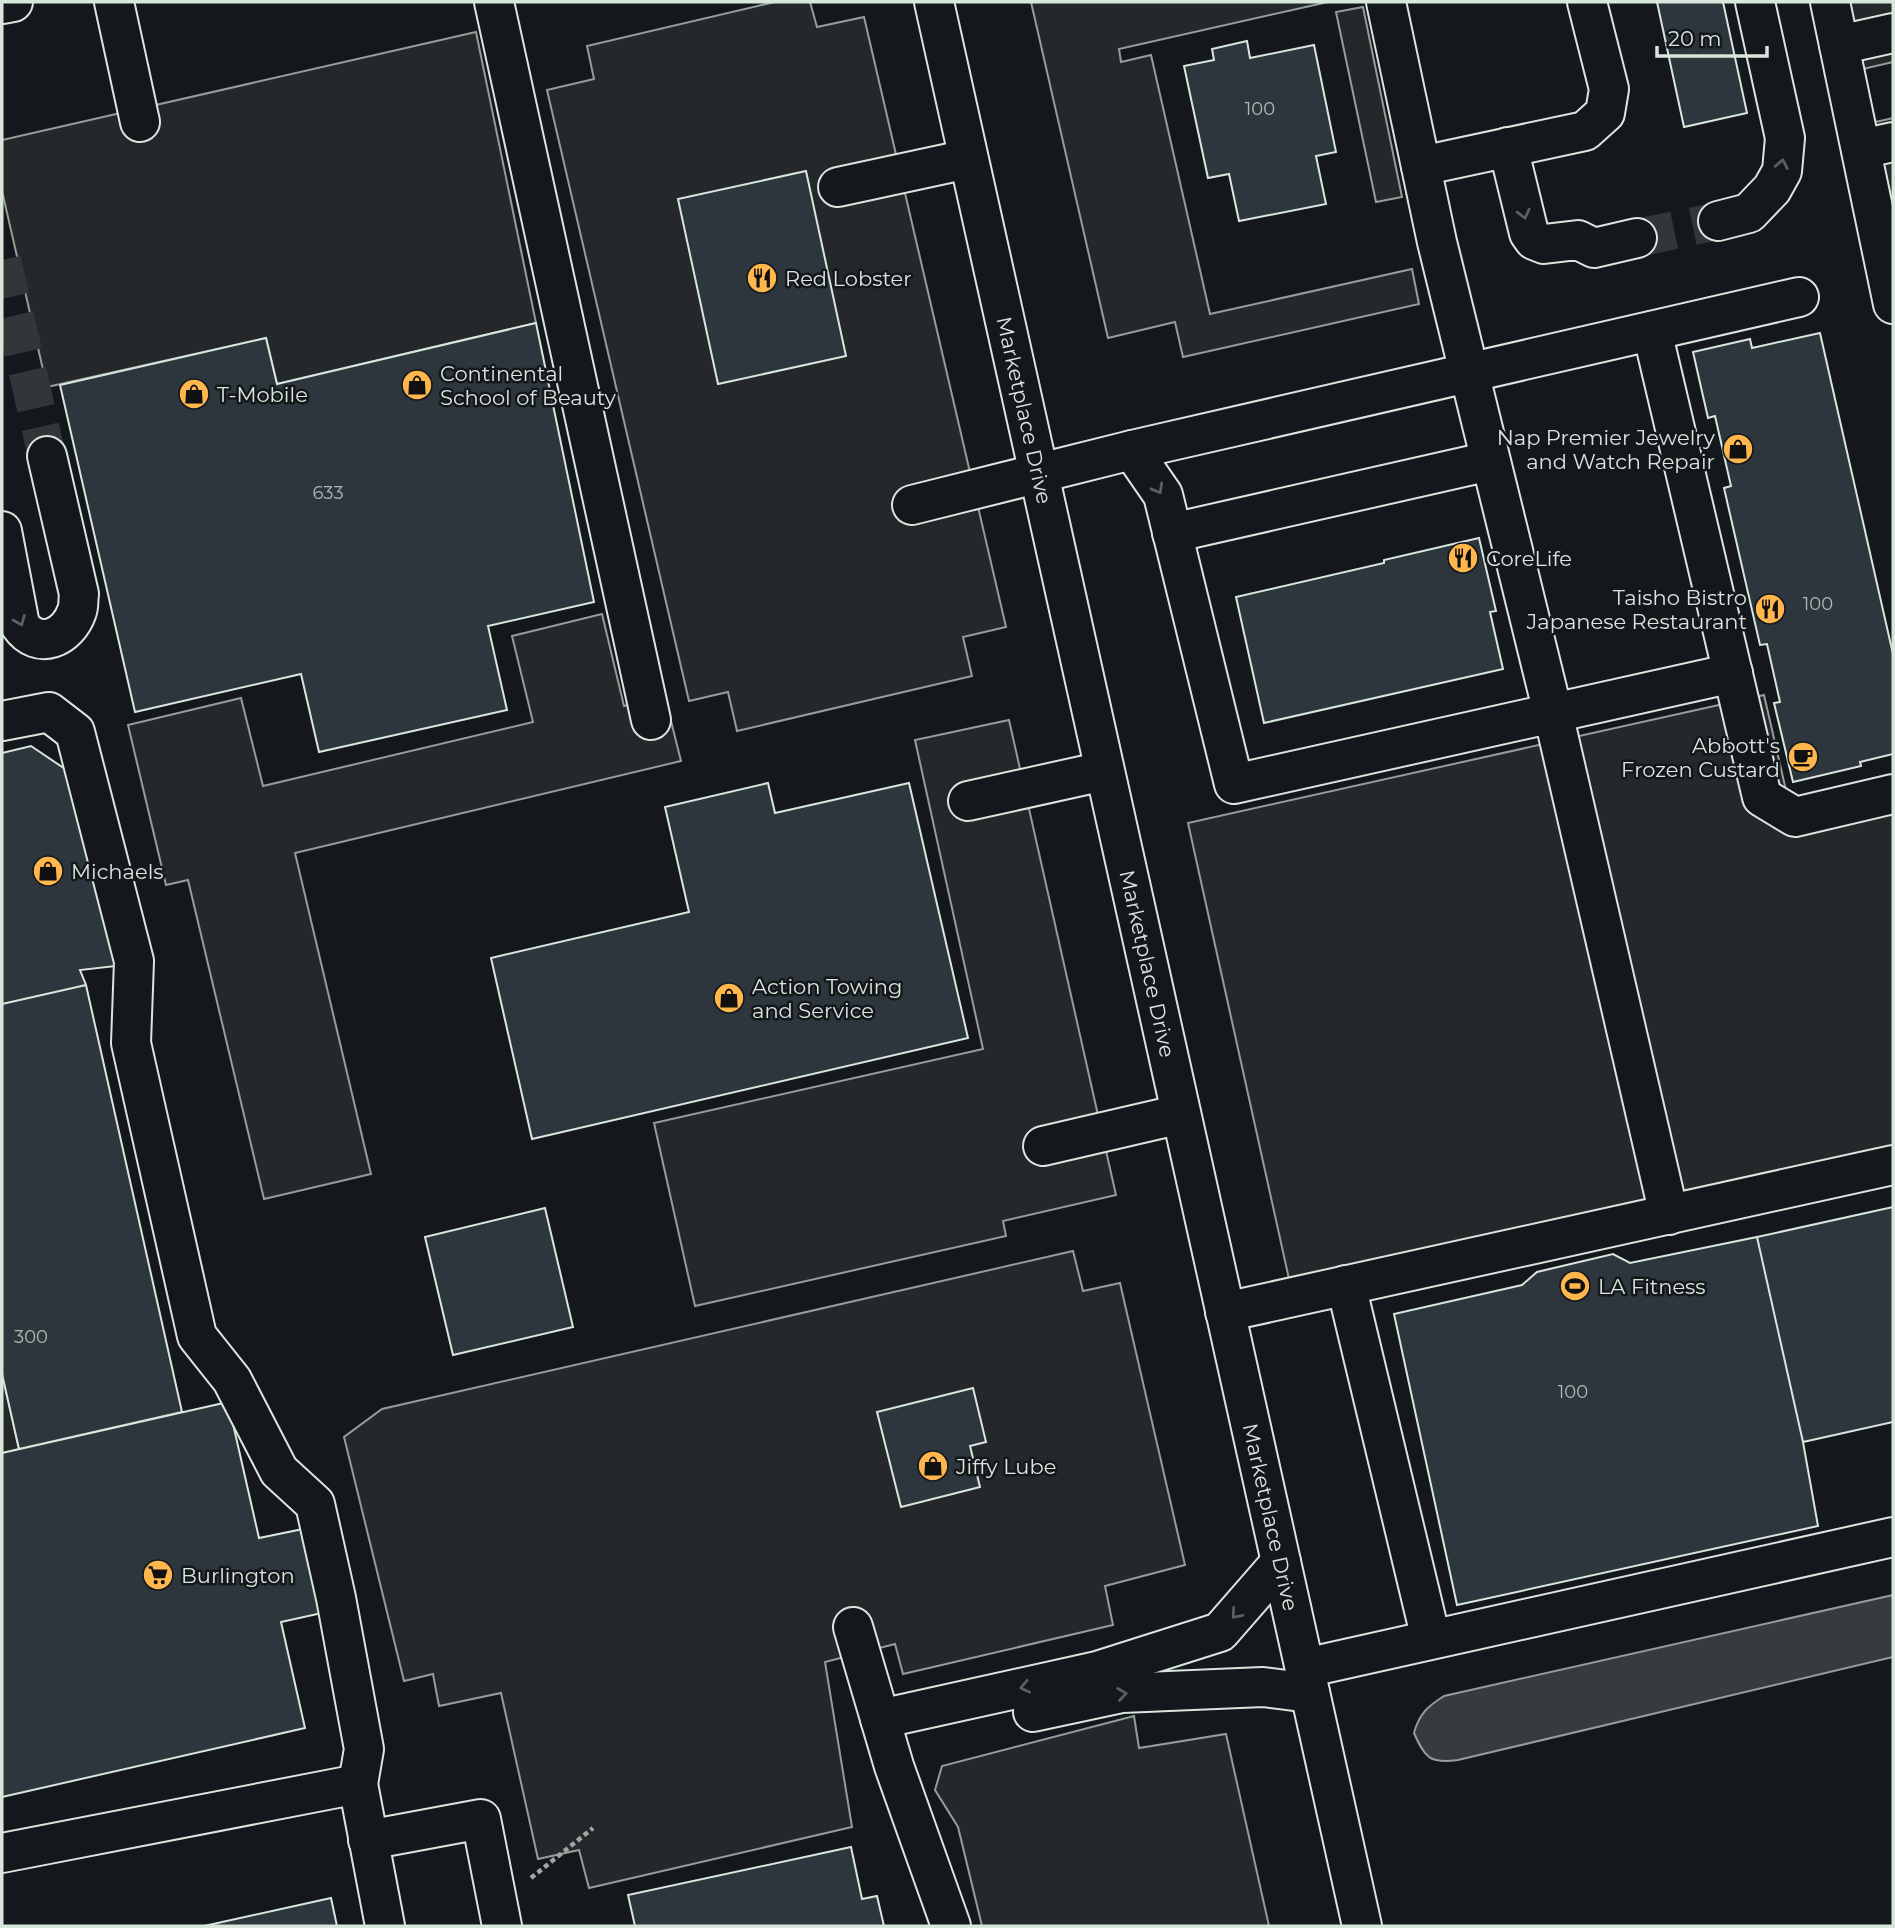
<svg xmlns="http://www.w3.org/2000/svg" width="1895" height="1928" font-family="Montserrat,sans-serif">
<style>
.parking{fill:#24282b;stroke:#939e99;stroke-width:2}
.water{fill:#363b3e;stroke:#939e99;stroke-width:2}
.building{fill:#2c363c;stroke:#d8e6dc;stroke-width:2}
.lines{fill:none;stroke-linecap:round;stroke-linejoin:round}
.minor-tunnel{stroke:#313739;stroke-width:38;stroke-dasharray:38 19;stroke-linecap:butt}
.minor-casing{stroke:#d8e6dc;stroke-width:42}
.major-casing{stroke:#d8e6dc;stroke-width:42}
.path{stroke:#9da8a2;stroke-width:4.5;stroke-dasharray:5 3.5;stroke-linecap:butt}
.minor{stroke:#14181c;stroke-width:38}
.major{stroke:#14181c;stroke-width:38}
.oneway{stroke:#59605f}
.labels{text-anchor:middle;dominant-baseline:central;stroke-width:5;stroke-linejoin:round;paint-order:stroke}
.number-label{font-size:18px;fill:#adbab4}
.poi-label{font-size:21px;fill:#d8e6dc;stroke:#14181c;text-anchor:start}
.street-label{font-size:21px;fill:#d8e6dc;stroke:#14181c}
</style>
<rect width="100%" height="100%" fill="#14181c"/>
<path class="parking" d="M775,2H810L817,27L864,17L1006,627L963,637L972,676L737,731L728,692L689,701L547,90L594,79L587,46Z
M1031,2H1328L1119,49L1121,62L1151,55L1210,314L1412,269L1419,304L1183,357L1175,322L1108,338Z
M1849,2H1893V62L1863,69Z
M1363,7L1402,197L1376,202L1336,12Z
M476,32L536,323L277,384L266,338L47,387L2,191V140Z
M1893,118V219L1871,123Z
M602,614L624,706L665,697L681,761L295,853L371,1174L264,1199L188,880L166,885L128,725L241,698L263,786L533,722L512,636Z
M1764,695L1788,799L1893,776V1182L1297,1315L1188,823Z
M1009,720L1116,1195L1003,1221L1006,1236L695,1306L654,1123L983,1049L915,740Z
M1073,1251L1083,1291L1120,1283L1185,1565L1105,1586L1113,1625L903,1674L895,1644L825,1662L852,1827L589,1888L579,1850L538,1859L501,1693L439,1706L433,1674L404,1681L344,1437L382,1409Z
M2,1374L19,1449L2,1453Z
M1134,1716L1139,1748L1226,1734L1269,1926H982L958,1827L935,1790L942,1766Z"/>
<path class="water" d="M1893,1595V1657L1458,1760C1430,1764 1425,1758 1414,1733C1419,1714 1428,1706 1444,1696Z"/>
<path class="building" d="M1657,2H1723L1747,113L1684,127Z
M1247,41L1250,58L1314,45L1336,152L1316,156L1326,204L1239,221L1229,174L1208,178L1184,66L1214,60L1212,49Z
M806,171L846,356L718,384L678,199Z
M536,323L594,602L488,626L507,710L319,752L301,674L135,712L60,385L266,338L277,384Z
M1820,333L1893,654V754L1860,762L1861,766L1793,782L1774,703L1780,702L1767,644L1760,645L1724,488L1731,486L1715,416L1708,418L1693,352L1750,339L1752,348Z
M1479,538L1496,611L1490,612L1503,669L1264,723L1236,597L1384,563V560Z
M31,746L74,775L116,966L80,970L86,985L2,1004V753Z
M768,783L775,813L909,783L968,1038L532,1139L491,958L689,912L665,807Z
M86,985L182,1412L19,1449L2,1374V1004Z
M1893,1207V1422L1803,1442L1757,1237Z
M545,1208L573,1327L453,1355L425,1237Z
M1757,1237L1803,1442L1818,1526L1457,1605L1394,1314L1522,1285L1537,1272L1613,1254L1630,1263Z
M973,1388L986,1442L970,1446L980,1487L901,1507L877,1412Z
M228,1402L259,1538L303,1529L322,1613L281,1622L305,1728L2,1797V1453Z
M851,1847L862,1899L877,1896L884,1926H635L628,1895Z
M331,1898L337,1926H204Z"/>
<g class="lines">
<path class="minor-tunnel" d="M1637,238L1718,221
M2,260L47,456"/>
<g class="minor-casing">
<g id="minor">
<path d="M114,2L140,122"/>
<path d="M494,2L651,720"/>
<path id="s1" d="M934,2L1362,1926"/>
<path d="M1386,2L1437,242L1553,713L1669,1215"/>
<path d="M1830,2L1893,304"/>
<path d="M1839,45L1893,33"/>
<path d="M1508,147L1529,233L1534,240L1544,244L1578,240L1594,248L1637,238"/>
<path d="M1861,149L1893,142"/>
<path d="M1421,166L1585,131L1605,113L1609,89L1587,2"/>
<path d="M838,187L968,159"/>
<path d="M1718,221L1749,213L1772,189L1782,171L1785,138L1755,2"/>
<path d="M1652,331L1762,797L1795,817L1893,794"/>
<path d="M1132,450L1163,495L1234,784L1733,673"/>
<path d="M912,505L1132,450L1799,297"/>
<path d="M2,531L20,625C38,651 68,638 77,611C79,606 78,599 79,594L47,456"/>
<path d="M1172,533L1490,461"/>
<path d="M2,721L49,712L75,732L134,961L131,1043L197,1336L232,1380L279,1471L315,1504L336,1598L364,1749L358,1784"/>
<path d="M968,801L1104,771"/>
<path d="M1043,1146L1181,1114"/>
<path d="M1346,1285L1431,1639"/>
<path d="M1225,1312L1893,1165"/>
<path d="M853,1627L894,1766L951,1926"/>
<path d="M1305,1668L1893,1537"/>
<path d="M1033,1712L1122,1693L1263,1687L1310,1693"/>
<path d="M880,1719L1097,1671L1220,1632L1281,1562"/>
<path d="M368,1840L481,1819L502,1926"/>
<path d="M2,1853L358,1784L385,1926"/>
</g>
</g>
<g class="major-casing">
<path id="major" d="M2,4L13,2"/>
</g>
<path class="path" d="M531,1878L593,1828"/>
<use href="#minor" class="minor"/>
<use href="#major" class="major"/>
</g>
<defs><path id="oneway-chevron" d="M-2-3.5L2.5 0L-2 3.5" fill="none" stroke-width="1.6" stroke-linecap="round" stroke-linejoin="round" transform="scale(1.75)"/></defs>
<g class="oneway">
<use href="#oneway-chevron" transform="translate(1782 164) rotate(-79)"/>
<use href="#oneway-chevron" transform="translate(1524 214) rotate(76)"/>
<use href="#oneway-chevron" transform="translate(1158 489) rotate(61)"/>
<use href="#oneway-chevron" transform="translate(20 621) rotate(68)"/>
<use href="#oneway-chevron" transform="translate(1236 1614) rotate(131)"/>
<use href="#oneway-chevron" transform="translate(1025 1687) rotate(168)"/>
<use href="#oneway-chevron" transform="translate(1122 1694) rotate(-8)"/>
</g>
<defs>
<g id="restaurant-disc" transform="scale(1.575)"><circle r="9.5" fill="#ffb74d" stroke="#14181c"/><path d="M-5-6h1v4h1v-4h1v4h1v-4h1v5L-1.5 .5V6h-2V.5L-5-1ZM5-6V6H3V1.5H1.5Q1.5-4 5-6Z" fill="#111"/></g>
<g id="shop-disc" transform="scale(1.575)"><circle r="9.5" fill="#ffb74d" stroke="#14181c"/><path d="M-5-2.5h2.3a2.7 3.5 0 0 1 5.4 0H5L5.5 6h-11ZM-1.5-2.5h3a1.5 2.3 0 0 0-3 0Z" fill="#111"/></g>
<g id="cafe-disc" transform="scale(1.575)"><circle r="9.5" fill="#ffb74d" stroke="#14181c"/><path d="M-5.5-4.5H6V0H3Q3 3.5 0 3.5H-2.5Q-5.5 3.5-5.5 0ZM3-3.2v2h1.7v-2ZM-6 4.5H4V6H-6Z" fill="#111"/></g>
<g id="stadium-disc" transform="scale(1.575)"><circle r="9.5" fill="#ffb74d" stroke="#14181c"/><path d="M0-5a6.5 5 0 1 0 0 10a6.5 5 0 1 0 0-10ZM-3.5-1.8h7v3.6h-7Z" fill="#111"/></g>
<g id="supermarket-disc" transform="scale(1.575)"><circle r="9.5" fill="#ffb74d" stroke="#14181c"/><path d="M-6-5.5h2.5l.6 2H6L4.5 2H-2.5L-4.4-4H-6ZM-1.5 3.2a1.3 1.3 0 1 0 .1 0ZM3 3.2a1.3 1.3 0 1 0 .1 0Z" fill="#111"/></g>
</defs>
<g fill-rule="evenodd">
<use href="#restaurant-disc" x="762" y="278"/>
<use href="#shop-disc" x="417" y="385"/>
<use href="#shop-disc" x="194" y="394"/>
<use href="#shop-disc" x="1738" y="449"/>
<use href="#restaurant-disc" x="1463" y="558"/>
<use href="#restaurant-disc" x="1770" y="609"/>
<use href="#cafe-disc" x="1803" y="757"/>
<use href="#shop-disc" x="48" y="871"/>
<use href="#shop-disc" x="729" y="998"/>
<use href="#stadium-disc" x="1575" y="1286"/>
<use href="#shop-disc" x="933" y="1466"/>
<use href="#supermarket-disc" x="158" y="1575"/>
</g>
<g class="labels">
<g class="number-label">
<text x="1260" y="109">100</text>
<text x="328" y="493">633</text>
<text x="1818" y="604">100</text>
<text x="31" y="1337">300</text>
<text x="1573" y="1392">100</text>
</g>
<g class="poi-label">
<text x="785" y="278">Red Lobster</text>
<text x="440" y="373">Continental<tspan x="440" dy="24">School of Beauty</tspan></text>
<text x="217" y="394">T-Mobile</text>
<text x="1715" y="437" text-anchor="end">Nap Premier Jewelry<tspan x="1715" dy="24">and Watch Repair</tspan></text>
<text x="1486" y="558">CoreLife</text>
<text x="1747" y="597" text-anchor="end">Taisho Bistro<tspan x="1747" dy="24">Japanese Restaurant</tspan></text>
<text x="1780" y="745" text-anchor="end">Abbott's<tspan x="1780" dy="24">Frozen Custard</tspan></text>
<text x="71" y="871">Michaels</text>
<text x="752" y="986">Action Towing<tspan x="752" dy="24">and Service</tspan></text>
<text x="1598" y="1286">LA Fitness</text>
<text x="956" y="1466">Jiffy Lube</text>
<text x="181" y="1575">Burlington</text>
</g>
<g class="street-label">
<text stroke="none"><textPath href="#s1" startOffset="418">Marketplace Drive</textPath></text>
<text stroke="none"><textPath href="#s1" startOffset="985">Marketplace Drive</textPath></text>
<text stroke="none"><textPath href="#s1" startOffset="1552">Marketplace Drive</textPath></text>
</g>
</g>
<rect width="1895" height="1928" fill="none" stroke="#d8e6dc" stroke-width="7"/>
<path d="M1657 46v10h110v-10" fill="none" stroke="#d8e6dc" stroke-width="3.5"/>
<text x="1668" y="46" font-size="21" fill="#d8e6dc" stroke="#14181c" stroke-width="5" paint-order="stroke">20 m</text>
</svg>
